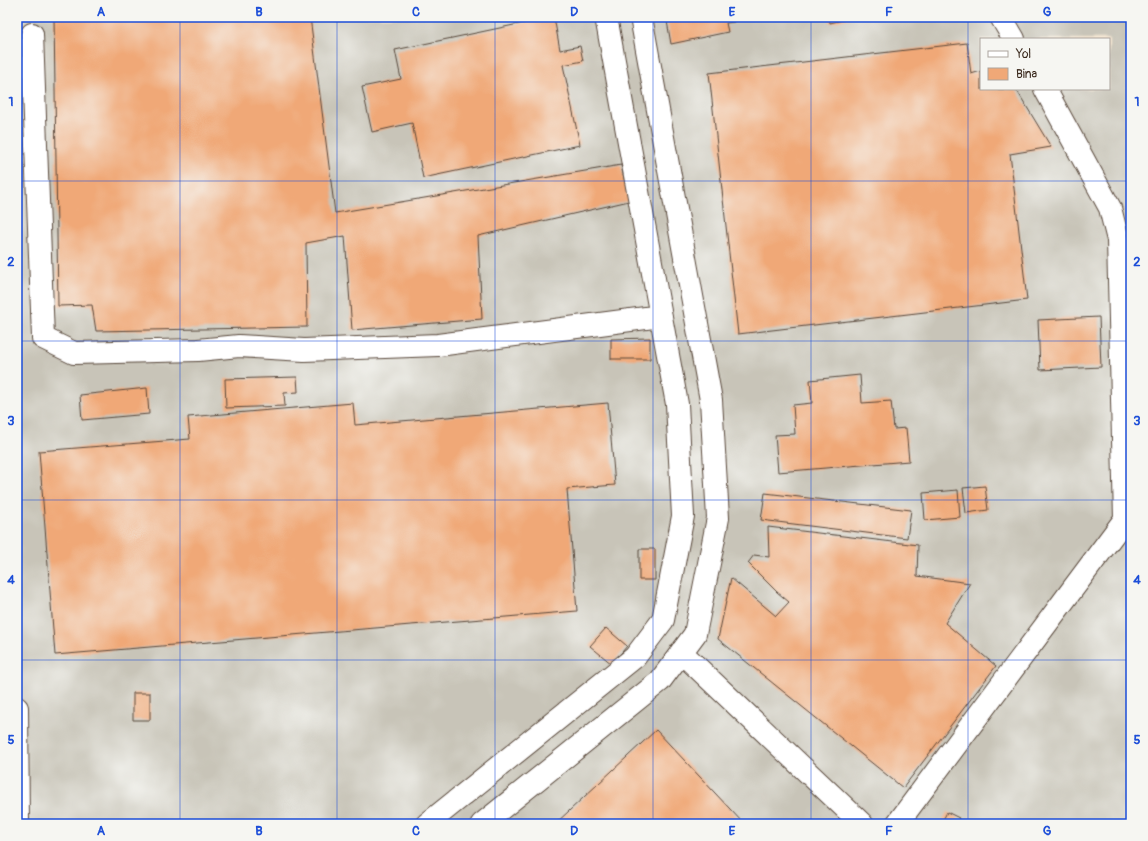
<svg xmlns="http://www.w3.org/2000/svg" width="1148" height="841" font-family="Pangolin,sans-serif">
<style>
.industrial{fill:#c8c4b8;fill-rule:evenodd}
.building{fill:#f0a877}
.lines{fill:none;stroke-linecap:round;stroke-linejoin:round}
.minor-casing{stroke:#574639;stroke-width:24}
.minor{stroke:#fff;stroke-width:22}
.grid{fill:none;stroke:#1d4ed8;stroke-width:1;stroke-opacity:0.55}
.neatline{fill:none;stroke:#1d4ed8;stroke-width:1.5}
.grid-label{font-size:13px;text-anchor:middle;font-weight:bold;fill:#1d4ed8}
</style>
<rect width="100%" height="100%" fill="#f6f6f2"/>
<filter id="ink" filterUnits="userSpaceOnUse"><feTurbulence type="fractalNoise" baseFrequency=".025" numOctaves="2"/><feDisplacementMap in="SourceGraphic" scale="8" xChannelSelector="R" yChannelSelector="G"/><feConvolveMatrix kernelMatrix="1 2 1 2 8 2 1 2 1" color-interpolation-filters="sRGB"/></filter>
<filter id="wash" filterUnits="userSpaceOnUse"><feTurbulence type="fractalNoise" baseFrequency=".012" numOctaves="4" result="noise"/><feDisplacementMap in="SourceGraphic" scale="16" xChannelSelector="R" yChannelSelector="G"/><feGaussianBlur stdDeviation="0.9" result="paint"/><feColorMatrix in="noise" values="0 0 0 0 0 0 0 0 0 0 0 0 0 0 0 0 0 1.4 0 .05"/><feComposite in="paint" operator="in"/></filter>
<g filter="url(#wash)">
<rect width="100%" height="100%" fill="#f4e5d0"/>
<path class="industrial" d="M17,17H1131V824H17ZM981,39H1109V89H981Z"/>
<g id="blocks">
<path class="building" d="M54,17H310L335,213L621,165L629,201L478,236L482,319L352,330L345,236L306,243L307,327L96,331L92,305L58,306Z
M552,17H554L560,50L580,46L583,61L563,65L580,145L423,178L412,123L372,132L362,87L401,79L395,50Z
M690,17H734V22L726,23L728,32L671,44L667,21Z
M829,17H851V18L830,23Z
M967,43L971,74L981,71V89H1016L1051,147L1010,154L1027,300L738,334L709,73Z
M1099,317L1101,367L1040,370L1038,320Z
M650,338V359H611V339Z
M860,375L862,403L891,401L894,429L906,428L909,461L778,472L775,435L795,434L793,405L812,403L810,380Z
M297,377L298,392L284,393L285,406L226,408L225,379Z
M147,388L149,414L82,420L80,395Z
M353,403L355,425L608,403L615,485L567,489L577,611L55,655L39,451L190,439L188,417Z
M985,486L988,510L966,513L963,488Z
M958,490L960,517L925,520L923,493Z
M765,493L911,510L907,538L761,520Z
M768,527L918,545L917,576L970,583L945,623L996,666L903,788L718,639L731,578L776,616L789,602L777,592L748,563L754,555L769,557Z
M639,549H655V580H639Z
M606,628L627,646L612,664L590,646Z
M133,693H150V720H133Z
M656,730L744,824H555Z
M947,812L959,818L956,824H941Z"/>
</g>
</g>
<g filter="url(#ink)">
<use href="#blocks" fill-opacity="0" stroke="#574639" stroke-width="1"/>
<g class="lines">
<g class="minor-casing">
<path id="minor" d="M1001,17L1014,39
M32,34L43,338L74,353L198,350L239,346L304,350L438,345L661,316
M681,652L862,824
M17,708L18,824
M427,824L635,657L663,620L683,516L677,404L606,17
M482,824L660,681L695,634L718,518L711,400L641,17
M897,824L1125,519L1118,240L1110,208L1045,89"/>
</g>
<use href="#minor" class="minor"/>
</g>
</g>
<path class="grid" d="M180,17V824M337,17V824M495,17V824M653,17V824M811,17V824M968,17V824M17,181H1131M17,341H1131M17,500H1131M17,660H1131"/>
<rect width="1148" height="841" fill="none" stroke="#f6f6f2" stroke-width="44"/>
<rect x="980" y="38" width="130" height="52" fill="#f6f6f2" stroke="#aba49d"/>
<rect x="988" y="51" width="20" height="6" fill="#ffffff" stroke="#aba49d"/>
<text x="1016" y="58" font-size="12" fill="#3b2a1e">Yol</text>
<rect x="988" y="68" width="20" height="12" fill="#f0a877" stroke="#aba49d"/>
<text x="1016" y="78" font-size="12" fill="#3b2a1e">Bina</text>
<rect x="22" y="22" width="1104" height="797" class="neatline"/>
<g class="grid-label">
<text x="101" y="16">A</text>
<text x="259" y="16">B</text>
<text x="416" y="16">C</text>
<text x="574" y="16">D</text>
<text x="732" y="16">E</text>
<text x="889" y="16">F</text>
<text x="1047" y="16">G</text>
<text x="11" y="106">1</text>
<text x="1137" y="106">1</text>
<text x="11" y="266">2</text>
<text x="1137" y="266">2</text>
<text x="11" y="425">3</text>
<text x="1137" y="425">3</text>
<text x="11" y="584">4</text>
<text x="1137" y="584">4</text>
<text x="11" y="744">5</text>
<text x="1137" y="744">5</text>
<text x="101" y="835">A</text>
<text x="259" y="835">B</text>
<text x="416" y="835">C</text>
<text x="574" y="835">D</text>
<text x="732" y="835">E</text>
<text x="889" y="835">F</text>
<text x="1047" y="835">G</text>
</g>
</svg>
